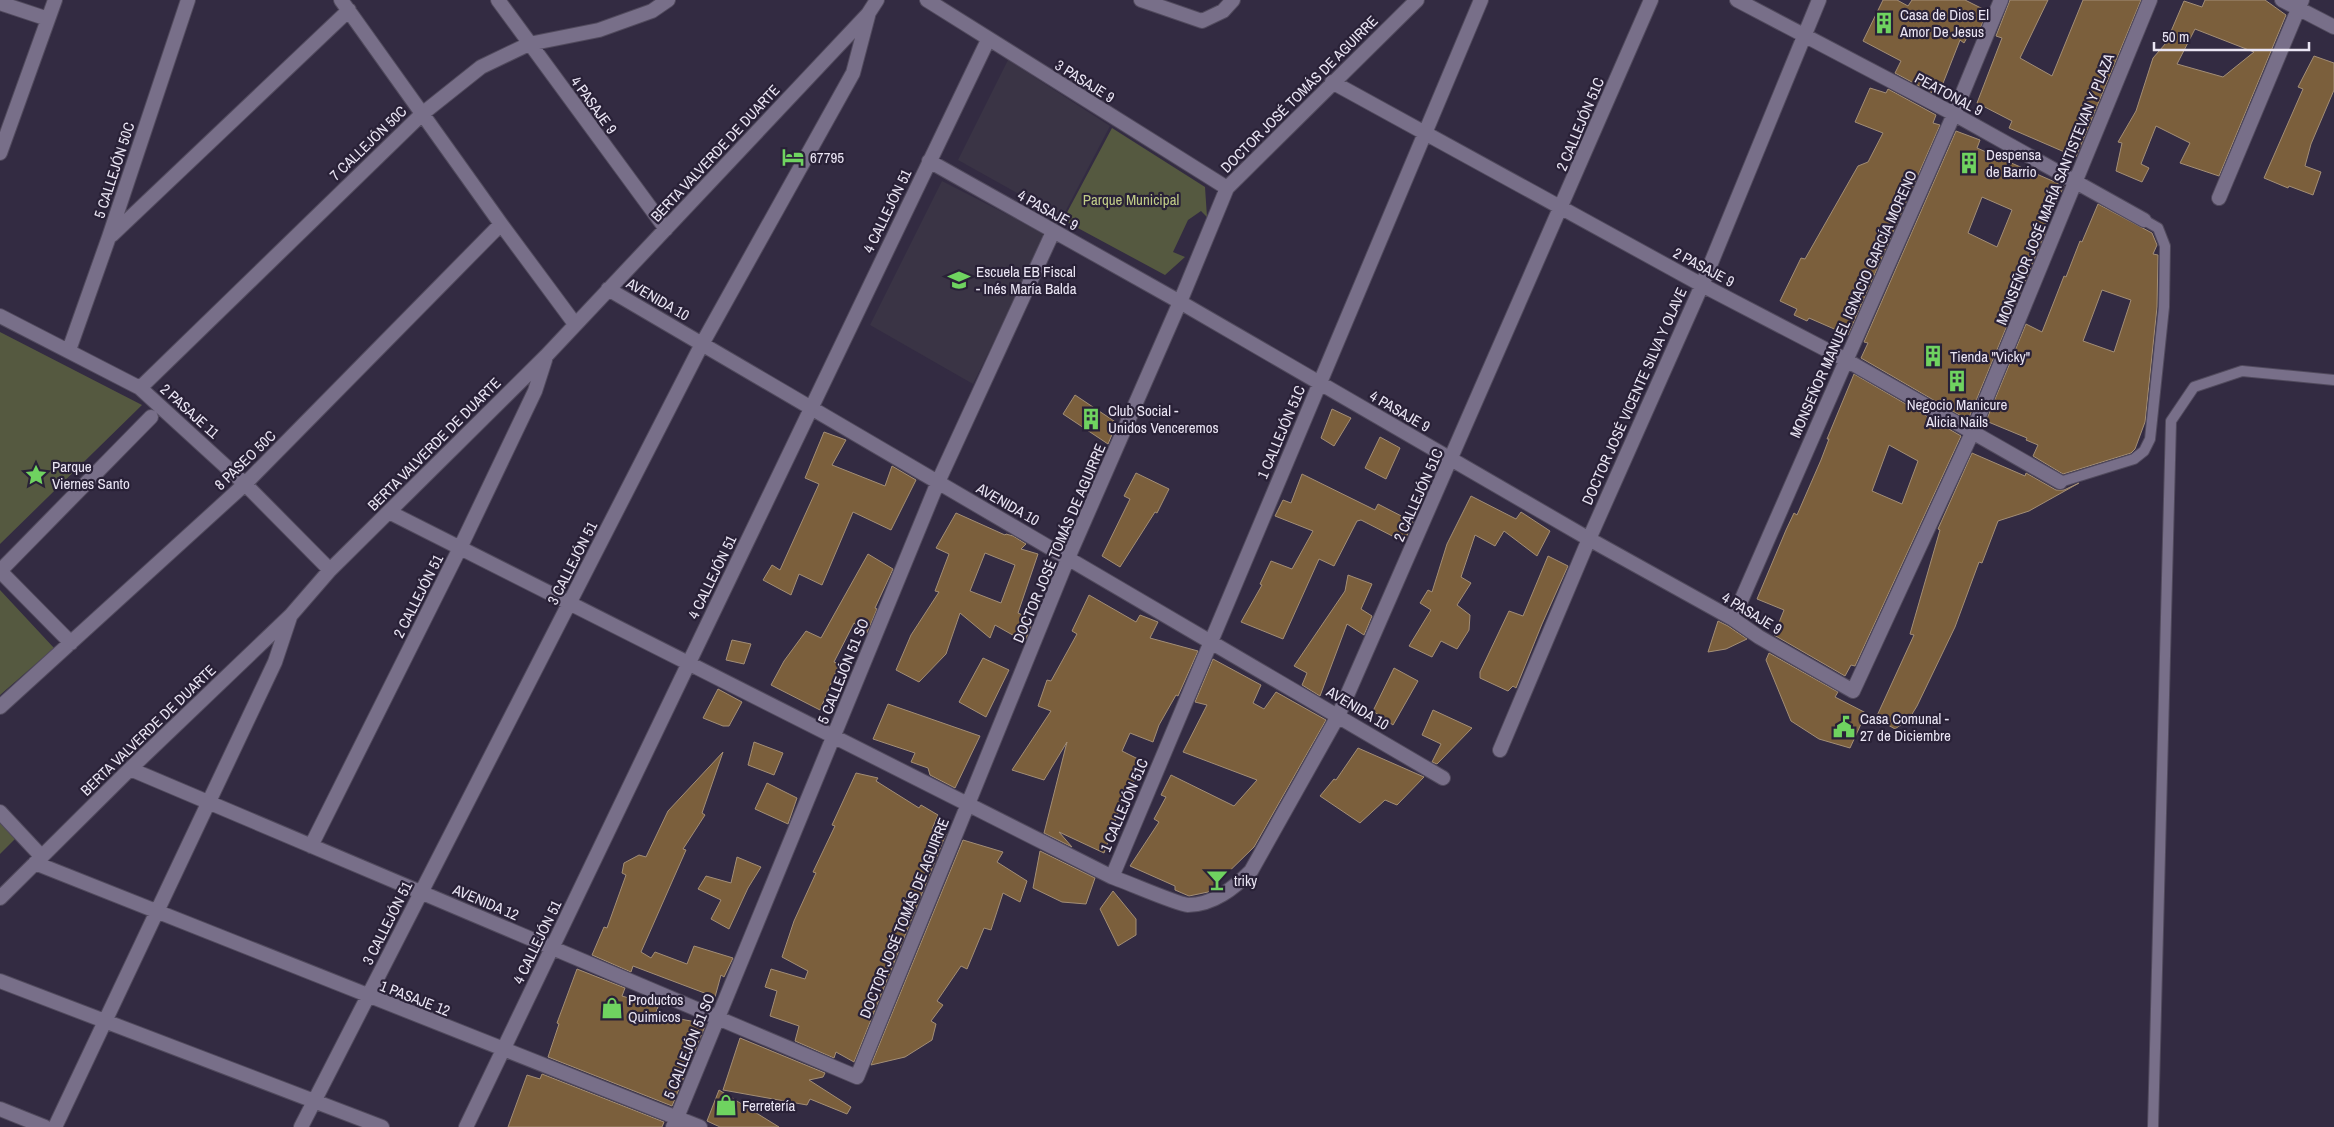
<svg xmlns="http://www.w3.org/2000/svg" width="2334" height="1127" font-family="'Archivo Narrow',sans-serif">
<style>
.commercial{fill:#3a3445}
.green{fill:#555940}
.building{fill:#7b5f3c;stroke:#a38e76;fill-rule:evenodd}
.lines{fill:none;stroke-linecap:round;stroke-linejoin:round}
.service-casing{stroke:#514a5d;stroke-width:12}
.minor-casing{stroke:#514a5d;stroke-width:16}
.service{stroke:#786f89;stroke-width:10}
.minor{stroke:#786f89;stroke-width:14}
.labels{text-anchor:middle;dominant-baseline:central;stroke-width:4.5;stroke-linejoin:round;paint-order:stroke}
.poi-label{font-size:15px;fill:#eae5f4;stroke:#292137;text-anchor:start}
.street-label{font-size:15px;fill:#eae5f4;stroke:#292137}
.park-label{font-size:15px;fill:#c0cc87;stroke:#292137}
</style>
<rect width="100%" height="100%" fill="#332b42"/>
<path class="commercial" d="M1008,60L1110,126L1062,218L958,160Z
M942,181L1047,235L973,384L870,325Z"/>
<path class="green" d="M1112,128L1205,187L1207,217L1201,211L1188,220L1173,252L1185,257L1165,275L1063,220Z
M0,332L142,405L0,544Z
M0,590L54,648L0,695Z
M0,813L20,834L0,854Z"/>
<path class="building" d="M1883,0H1897L1908,6L1912,0H1965L1987,11L1980,29L1973,27L1964,43L1960,40L1938,96L1895,73L1901,61L1863,41Z
M2010,0H2048L2020,58L2052,76L2083,0H2141L2076,157L2009,128L2012,121L1977,103L2002,38L1996,36Z
M2205,0H2265L2286,15L2219,176L2180,163L2190,143L2156,126L2141,164L2149,168L2142,182L2116,171L2122,143L2118,142L2136,111L2153,58L2166,43L2184,1L2202,7ZM2195,29L2254,52L2223,77L2177,64Z
M2314,56L2334,63V90L2311,144L2305,166L2321,172L2313,195L2289,186L2288,188L2264,178L2303,89L2298,87Z
M1870,88L1886,93L1888,89L1936,115L1933,123L1940,125L1848,335L1809,318L1807,321L1794,315L1797,309L1780,301L1801,258L1805,259L1858,166L1868,162L1883,133L1855,122Z
M1956,131L1980,140L1977,148L2064,186L2043,230L2046,231L1968,420L1861,358L1868,343L1864,342ZM1982,197L2012,210L1997,247L1968,233Z
M2098,204L2152,233L2157,245L2153,254L2158,255L2157,307L2145,422L2135,449L2131,453L2063,474L2033,456L2038,445L2026,440L2027,438L1986,421L2026,324L2042,332L2044,327L2064,276L2066,277L2080,241L2082,242ZM2102,290L2131,300L2114,352L2083,341Z
M1854,374L1961,436L1855,666L1851,665L1845,676L1774,635L1784,610L1757,599L1786,530L1794,513L1797,515L1821,460L1829,439H1827ZM1889,445L1918,461L1902,504L1872,491Z
M1075,395L1117,423L1108,444L1063,414Z
M1332,409L1351,418L1334,446L1321,438Z
M824,432L846,440L832,465L885,486L892,466L916,480L891,530L853,512L822,585L799,574L791,595L763,580L772,565L780,570L819,484L805,478Z
M1380,437L1400,448L1386,479L1365,468Z
M1972,453L2025,476L2026,473L2056,490H2064L2079,483L2029,511L1998,521L1982,563L1979,562L1955,627L1917,706L1909,719L1895,729L1876,718L1914,635L1910,634L1940,530L1938,529Z
M1136,473L1169,489L1157,513L1155,512L1120,567L1102,556L1130,499L1124,496Z
M1302,474L1375,510L1378,504L1413,522L1404,542L1361,520L1357,521L1334,566L1319,559L1283,639L1241,622L1262,585L1260,584L1271,561L1292,569L1313,531L1275,516L1283,500L1291,503Z
M1471,496L1516,519L1521,512L1550,531L1537,556L1504,531L1495,546L1475,535L1461,577L1471,583L1457,605L1470,615L1469,630L1457,649L1441,641L1432,657L1409,646L1431,610L1420,603L1428,590L1432,592L1447,544Z
M956,513L1005,535L1006,534L1013,536L1026,544L1021,549L1038,554L1018,613L1033,620L1025,642L995,625L990,638L960,613L946,654L919,682L896,670L911,635L939,592L935,591L949,554L936,548ZM985,553L1015,565L1001,603L970,591Z
M868,554L893,569L875,608L877,609L867,633L854,623L834,662L839,664L820,710L771,685L784,661L806,631L821,638Z
M1548,556L1568,566L1542,624L1516,688L1513,686L1508,691L1480,678V672L1509,611L1523,616Z
M1348,575L1372,584L1361,609L1372,616L1364,635L1347,624L1320,696L1302,685L1307,673L1294,666L1345,591Z
M1089,595L1136,622L1140,615L1158,622L1150,638L1198,651L1178,696L1176,695L1159,725L1153,742L1130,733L1122,751L1144,762L1131,787L1128,785L1104,853L1059,832L1072,847L1044,833L1067,742L1044,780L1012,770L1051,711L1038,706L1047,680L1051,681L1077,634L1072,631Z
M1718,621L1728,626L1747,639L1726,649L1708,652Z
M732,640L751,644L744,664L726,660Z
M1769,653L1838,692L1835,697L1866,713L1850,748L1819,739L1791,721L1766,660Z
M983,658L1009,670L986,717L959,702Z
M1213,659L1261,685L1253,703L1264,709L1276,692L1326,720L1254,847L1208,892L1189,896L1175,890V886L1130,866L1159,822L1154,819L1166,797L1161,795L1171,775L1234,806L1257,780L1183,752L1207,705L1195,702Z
M1394,668L1418,681L1393,725L1373,711Z
M718,689L742,702L729,726H723L703,718Z
M888,704L980,736L955,788L930,775L928,768L911,762L915,753L873,739Z
M1433,710L1472,728L1437,764L1432,762L1441,744L1422,735Z
M754,742L783,753L774,775L748,765Z
M1358,748L1424,777L1397,805L1385,800L1360,823L1320,796L1334,779L1336,780Z
M723,752L702,813L705,815L683,849L686,850L641,952L651,958L655,952L687,964L694,946L733,958L724,977L721,975L715,997L633,966L631,972L592,955L604,927L607,928L626,875L622,873L624,863L639,855L646,857L668,811Z
M856,773L878,778L876,781L919,808L921,805L938,815L932,829L946,834L854,1062L836,1052L834,1058L795,1041L799,1026L770,1016L777,991L765,987L771,969L805,979L808,971L782,957L794,921L816,873L813,872L835,826L832,825Z
M767,783L797,798L788,824L755,809Z
M963,840L1003,852L997,862L1027,881L1020,902L1003,893L991,930L984,928L967,969L961,966L937,1001L943,1005L931,1021L936,1024L932,1040L905,1057L871,1065Z
M1040,851L1095,878L1086,904L1062,902L1033,888Z
M737,857L761,867L748,888L729,929L711,919L721,900L698,889L706,876L731,883Z
M1113,891L1136,919V935L1118,946L1100,909Z
M577,969L625,988L622,996L658,1007L655,1014L706,1024L672,1106L548,1057L559,1024L557,1023Z
M740,1038L825,1073L823,1077L809,1080L851,1107L847,1114L810,1099L807,1105L723,1090Z
M542,1074L664,1122L662,1127H508L527,1075L540,1079Z
M719,1090L779,1127H720L707,1121Z"/>
<g class="lines">
<g class="service-casing">
<path id="service" d="M2060,482L2134,459L2144,451L2150,439L2164,307L2165,246L2158,228L2144,220
M2153,1127L2171,421L2194,387L2242,371L2334,380"/>
</g>
<g class="minor-casing">
<path id="minor" d="M341,0L501,224L575,324
M498,0L666,229
M927,0L1227,188
M1141,0L1202,21L1223,11L1233,0
M1737,0L1954,114L2144,220
M2282,0L2334,27
M0,3L48,19
M1332,82L1702,285L1846,360L2060,482
M0,153L55,0
M929,161L1180,302L1589,539L1733,619L1759,637L1853,691L1972,433L2150,0
M2219,198L2302,0
M112,235L349,10
M608,289L1443,778
M0,316L140,388L245,484L330,570
M69,350L109,237L188,0
M140,388L422,114L481,67L529,44L599,30L652,11L668,0
M389,512L1112,877C1127,882 1176,904 1188,905C1213,905 1234,888 1251,871L1338,716L1651,0
M0,571L151,417
M0,571L71,643
M1733,619L1954,114L2001,0
M0,707L245,484L501,224
M1500,750L1589,539L1702,285L1819,0
M130,769L857,1077L1068,558L1180,302L1227,188L1417,0
M0,812L42,857
M311,846L460,548L535,391L545,360
M35,863L700,1127
M1112,877L1481,0
M0,898L130,769L291,615L330,570L546,356L868,14L877,0
M0,981L382,1127
M0,1109L45,1127
M55,1127L275,662L290,617
M301,1127L702,344L853,73L868,16
M466,1127L988,40
M673,1127L938,482L1053,232"/>
</g>
<use href="#service" class="service"/>
<use href="#minor" class="minor"/>
</g>
<defs>
<g id="building-bare" transform="scale(1.725)"><path d="M-4-6H4V6H1V3H-1V6H-4ZM-2.5-4.3h1.7v1.8h-1.7ZM.8-4.3h1.7v1.8H.8ZM-2.5-1h1.7V.8h-1.7ZM.8-1h1.7V.8H.8Z" fill="#6fd360" stroke="#292137" stroke-width="2.5" paint-order="stroke"/></g>
<g id="hotel-bare" transform="scale(1.725)"><path d="M-6-4.5h1.5V1H6V5H4.5V3h-9V5H-6ZM-4 0a1.8 1.8 0 1 1 3.6 0ZM.5 0V-2.5h3Q6-2.5 6 0Z" fill="#6fd360" stroke="#292137" stroke-width="2.5" paint-order="stroke"/></g>
<g id="school-bare" transform="scale(1.725)"><path d="M0-5L7-2L0 1L-7-2ZM-4 1L0 2.5L4 1V4Q0 6-4 4Z" fill="#6fd360" stroke="#292137" stroke-width="2.5" paint-order="stroke"/></g>
<g id="sight-bare" transform="scale(1.725)"><path d="M0-6L1.8-2.2L6-1.7L2.9 1.2L3.7 5.4L0 3.3L-3.7 5.4L-2.9 1.2L-6-1.7L-1.8-2.2Z" fill="#6fd360" stroke="#292137" stroke-width="2.5" paint-order="stroke"/></g>
<g id="civic-bare" transform="scale(1.725)"><path d="M-.6-6.5H3V-4.5H.6V-3L4-1V1h2V6H-6V1h2V-1L-.6-3ZM-1.2 2.5V6h2.4V2.5Z" fill="#6fd360" stroke="#292137" stroke-width="2.5" paint-order="stroke"/></g>
<g id="bar-bare" transform="scale(1.725)"><path d="M-6-5H6L.8 .8V4.5H3.5V6h-7V4.5H-.8V.8Z" fill="#6fd360" stroke="#292137" stroke-width="2.5" paint-order="stroke"/></g>
<g id="shop-bare" transform="scale(1.725)"><path d="M-5-2.5h2.3a2.7 3.5 0 0 1 5.4 0H5L5.5 6h-11ZM-1.5-2.5h3a1.5 2.3 0 0 0-3 0Z" fill="#6fd360" stroke="#292137" stroke-width="2.5" paint-order="stroke"/></g>
</defs>
<g fill-rule="evenodd">
<use href="#building-bare" x="1884" y="23"/>
<use href="#hotel-bare" x="793" y="157"/>
<use href="#building-bare" x="1969" y="163"/>
<use href="#school-bare" x="959" y="280"/>
<use href="#building-bare" x="1933" y="356"/>
<use href="#building-bare" x="1957" y="381"/>
<use href="#building-bare" x="1091" y="419"/>
<use href="#sight-bare" x="36" y="475"/>
<use href="#civic-bare" x="1844" y="727"/>
<use href="#bar-bare" x="1217" y="880"/>
<use href="#shop-bare" x="612" y="1008"/>
<use href="#shop-bare" x="726" y="1105"/>
</g>
<g class="labels">
<g class="poi-label">
<text x="1900" y="14">Casa de Dios El<tspan x="1900" dy="17">Amor De Jesus</tspan></text>
<text x="1986" y="154">Despensa<tspan x="1986" dy="17">de Barrio</tspan></text>
<text x="810" y="157">67795</text>
<text x="976" y="271">Escuela EB Fiscal<tspan x="976" dy="17">- Inés María Balda</tspan></text>
<text x="1950" y="356">Tienda "Vicky"</text>
<text x="1957" y="404" text-anchor="middle">Negocio Manicure<tspan x="1957" dy="17">Alicia Nails</tspan></text>
<text x="1108" y="410">Club Social -<tspan x="1108" dy="17">Unidos Venceremos</tspan></text>
<text x="52" y="466">Parque<tspan x="52" dy="17">Viernes Santo</tspan></text>
<text x="1860" y="718">Casa Comunal -<tspan x="1860" dy="17">27 de Diciembre</tspan></text>
<text x="1234" y="880">triky</text>
<text x="628" y="999">Productos<tspan x="628" dy="17">Quimicos</tspan></text>
<text x="742" y="1105">Ferretería</text>
</g>
<g class="street-label">
<text transform="translate(1085 81) rotate(32)">3 PASAJE 9</text>
<text transform="translate(1299 94) rotate(-45)">DOCTOR JOSÉ TOMÁS DE AGUIRRE</text>
<text transform="translate(1949 94) rotate(28)">PEATONAL 9</text>
<text transform="translate(594 105) rotate(54)">4 PASAJE 9</text>
<text transform="translate(1580 124) rotate(-67)">2 CALLEJÓN 51C</text>
<text transform="translate(368 143) rotate(-44)">7 CALLEJÓN 50C</text>
<text transform="translate(715 153) rotate(-47)">BERTA VALVERDE DE DUARTE</text>
<text transform="translate(114 170) rotate(-72)">5 CALLEJÓN 50C</text>
<text transform="translate(2055 189) rotate(-68)">MONSEÑOR JOSÉ MARÍA SANTISTEVAN Y PLAZA</text>
<text transform="translate(1048 210) rotate(29)">4 PASAJE 9</text>
<text transform="translate(887 211) rotate(-64)">4 CALLEJÓN 51</text>
<text transform="translate(1704 267) rotate(28)">2 PASAJE 9</text>
<text transform="translate(658 299) rotate(30)">AVENIDA 10</text>
<text transform="translate(1853 304) rotate(-66)">MONSEÑOR MANUEL IGNACIO GARCÍA MORENO</text>
<text transform="translate(1634 396) rotate(-66)">DOCTOR JOSÉ VICENTE SILVA Y OLAVE</text>
<text transform="translate(190 411) rotate(42)">2 PASAJE 11</text>
<text transform="translate(1400 411) rotate(30)">4 PASAJE 9</text>
<text transform="translate(1281 432) rotate(-67)">1 CALLEJÓN 51C</text>
<text transform="translate(434 444) rotate(-45)">BERTA VALVERDE DE DUARTE</text>
<text transform="translate(245 460) rotate(-44)">8 PASEO 50C</text>
<text transform="translate(1418 495) rotate(-66)">2 CALLEJÓN 51C</text>
<text transform="translate(1008 504) rotate(30)">AVENIDA 10</text>
<text transform="translate(1059 543) rotate(-67)">DOCTOR JOSÉ TOMÁS DE AGUIRRE</text>
<text transform="translate(572 563) rotate(-63)">3 CALLEJÓN 51</text>
<text transform="translate(712 577) rotate(-64)">4 CALLEJÓN 51</text>
<text transform="translate(418 596) rotate(-63)">2 CALLEJÓN 51</text>
<text transform="translate(1752 613) rotate(31)">4 PASAJE 9</text>
<text transform="translate(843 671) rotate(-68)">5 CALLEJÓN 51 SO</text>
<text transform="translate(1358 708) rotate(31)">AVENIDA 10</text>
<text transform="translate(148 730) rotate(-44)">BERTA VALVERDE DE DUARTE</text>
<text transform="translate(1124 805) rotate(-67)">1 CALLEJÓN 51C</text>
<text transform="translate(486 902) rotate(23)">AVENIDA 12</text>
<text transform="translate(904 918) rotate(-68)">DOCTOR JOSÉ TOMÁS DE AGUIRRE</text>
<text transform="translate(387 923) rotate(-63)">3 CALLEJÓN 51</text>
<text transform="translate(537 942) rotate(-64)">4 CALLEJÓN 51</text>
<text transform="translate(415 998) rotate(21)">1 PASAJE 12</text>
<text transform="translate(689 1046) rotate(-68)">5 CALLEJÓN 51 SO</text>
</g>
<g class="park-label">
<text x="1131" y="199">Parque Municipal</text>
</g>
</g>
<path d="M2154 42v8h155v-8" fill="none" stroke="#eae5f4" stroke-width="2.5"/>
<text x="2162" y="42" font-size="15" fill="#eae5f4" stroke="#292137" stroke-width="4" paint-order="stroke">50 m</text>
</svg>
